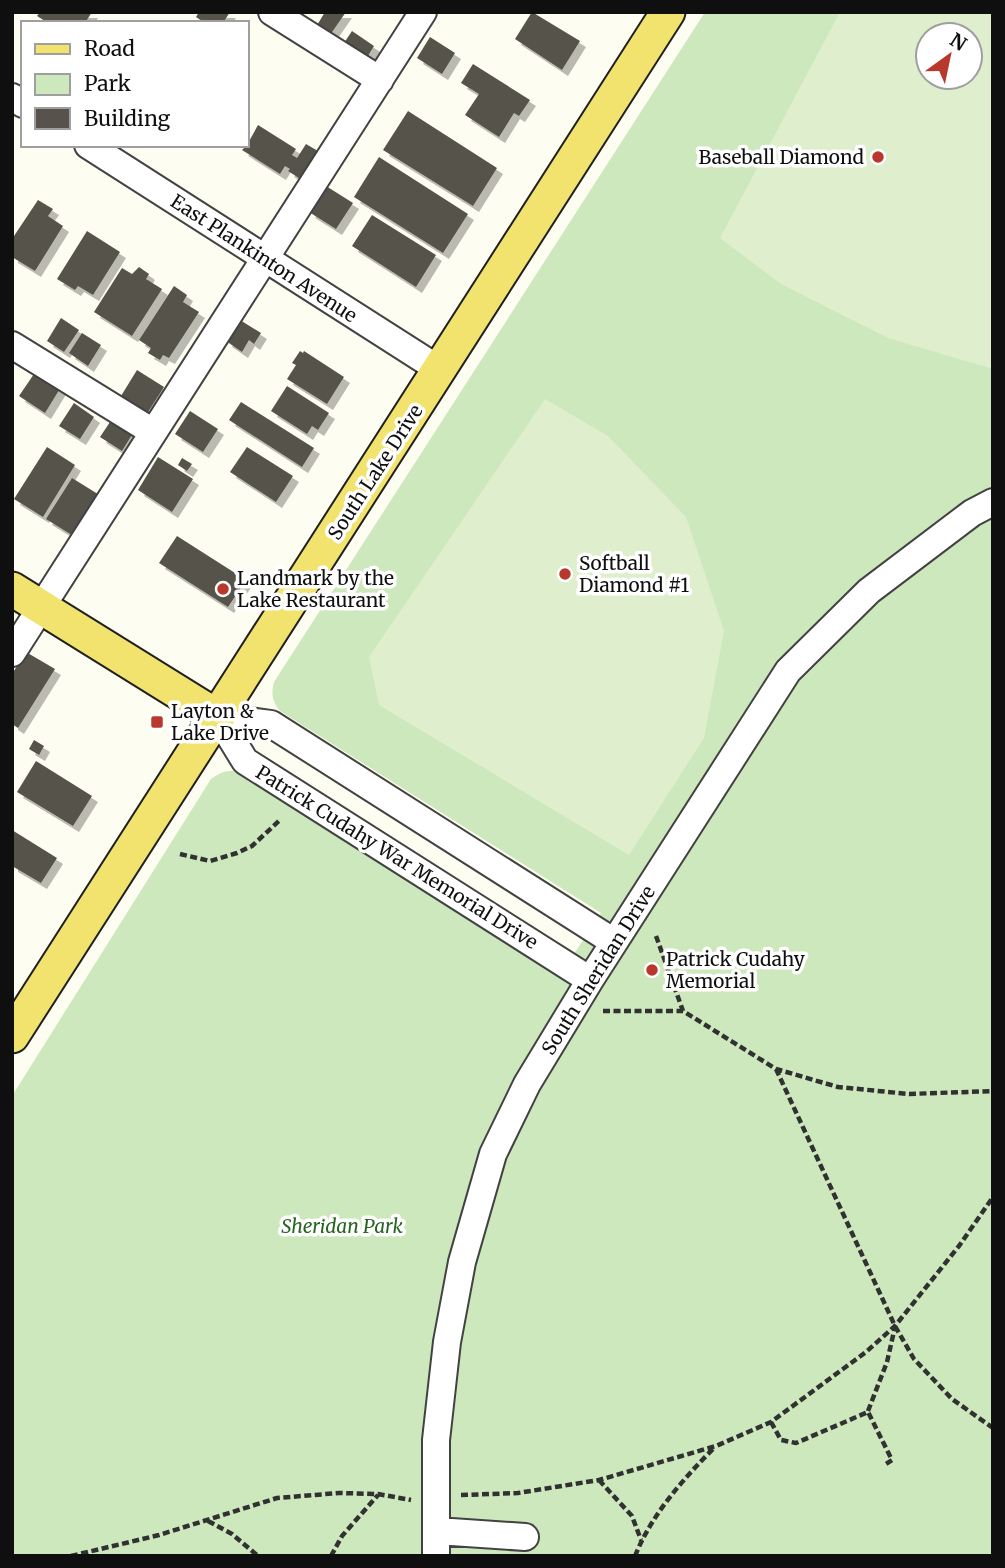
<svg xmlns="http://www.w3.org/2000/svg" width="1005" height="1568" font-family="Merriweather,serif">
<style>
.green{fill:#cde8bc;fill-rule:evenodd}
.pitch{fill:#dfefcd;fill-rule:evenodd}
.building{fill:#57524c;filter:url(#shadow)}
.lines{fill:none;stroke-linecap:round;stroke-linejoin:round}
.minor-casing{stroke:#424242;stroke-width:30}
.major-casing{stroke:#202020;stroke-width:37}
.path{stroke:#313131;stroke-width:4.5;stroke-dasharray:7 3.5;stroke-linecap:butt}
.minor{stroke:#fff;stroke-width:26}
.major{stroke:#f2e36e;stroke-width:33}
.poi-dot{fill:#b9382d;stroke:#fff;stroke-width:2.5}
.labels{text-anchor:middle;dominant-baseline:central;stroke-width:7;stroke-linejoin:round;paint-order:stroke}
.poi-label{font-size:19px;fill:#0f0f0f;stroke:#fff;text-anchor:start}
.street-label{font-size:19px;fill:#0f0f0f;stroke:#fff}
.park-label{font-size:19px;font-style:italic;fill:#276422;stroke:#fff}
</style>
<defs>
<filter id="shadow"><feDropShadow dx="6" dy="6" stdDeviation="0" flood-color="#0004"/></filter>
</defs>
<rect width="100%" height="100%" fill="#fefdf1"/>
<path class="green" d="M705,12H993V1556H12V1096L211,779C222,771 229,769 242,772L560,975L601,913L280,711C272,701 271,695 274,682ZM928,35H970V77H928Z"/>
<path class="pitch" d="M840,12H993V369L888,338L781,284L720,238ZM928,35H970V77H928Z
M545,399L608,436L686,517L724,631L704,738L629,855L379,705L369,657Z"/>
<path class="building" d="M40,12H92L85,23H48L37,16Z
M199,12H230L223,23H205L196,17Z
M325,12H346L330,35L316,27Z
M532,12L580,41L562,70L515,39Z
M352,31L374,46L363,64L340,49Z
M430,37L455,53L442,74L417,58Z
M473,64L530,100L519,116L514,113L499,137L465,115L479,94L461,83Z
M408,111L497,168L473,206L383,150Z
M258,125L296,149L292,155L297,158L306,144L323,154L305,182L288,171L290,169L285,166L280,174L242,150L247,145Z
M379,157L468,214L443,253L354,197Z
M326,186L353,203L336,229L309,212Z
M38,200L53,209L48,216L63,226L35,271L12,257V239Z
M372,215L436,255L416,287L352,246Z
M87,231L120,252L93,295L78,286L75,290L57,279Z
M139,267L149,274L146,279L162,289L132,336L94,312L122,268L132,274Z
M174,286L187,295L183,302L199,312L169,358L163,355L160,360L148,353L151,348L139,340Z
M61,318L79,330L64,352L47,341Z
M240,320L261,333L254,344L249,340L242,352L226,341Z
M82,333L101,345L88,366L69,353Z
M300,351L303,353L304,351L344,377L327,404L287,379L296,365L292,363Z
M137,370L164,387L148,412L121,396Z
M36,371L61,387L45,413L19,396Z
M287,386L329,413L318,430L312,426L307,434L271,411Z
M241,402L314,448L302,467L229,420Z
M74,403L94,417L80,439L59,426Z
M190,411L218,429L203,452L175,434Z
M114,416L135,430L122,451L100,437Z
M47,447L75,465L43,517L14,499Z
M247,447L293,476L276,502L230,472Z
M158,457L193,479L172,512L138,490Z
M182,458L192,464L187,471L178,465Z
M72,478L101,496L75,537L46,519Z
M177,536L246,580L228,607L159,563Z
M26,652L55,669L18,728L12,724V674Z
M34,740L44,746L39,755L29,749Z
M36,761L92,796L73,826L17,792Z
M12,830L57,858L41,883L12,866Z"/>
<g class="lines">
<g class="minor-casing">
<path id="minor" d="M272,12L380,80
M12,97L23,104
M88,145L440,370
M12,345L153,432
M12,653L423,12
M218,717L271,724L614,942
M218,717L245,761L590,980
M437,1531L525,1537
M436,1556V1440L447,1342L462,1262L493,1154L527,1084L590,980L788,671L869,591L972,513L993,502"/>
</g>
<g class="major-casing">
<path id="major" d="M12,589L218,717
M12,1036L668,12"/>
</g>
<path class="path" d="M180,854L210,861L237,853L252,846L280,820
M656,936L683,1011
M603,1011H683L776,1069L838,1087L909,1094L993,1091
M776,1069L895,1326L914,1359L952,1399L993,1428
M868,1411L887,1362L895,1327
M771,1422L781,1440L796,1443L868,1412L892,1460L886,1464
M599,1480L632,1516L641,1540
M461,1495L518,1493L599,1480L716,1446L771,1422L866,1352L895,1326L959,1246L993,1197
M208,1521L232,1534L258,1556
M71,1556L159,1535L277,1498L339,1493L378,1494L411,1500
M331,1556L342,1536L378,1495
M635,1556C652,1514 683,1479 715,1447"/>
<use href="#minor" class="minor"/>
<use href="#major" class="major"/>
</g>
<g class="poi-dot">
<circle cx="878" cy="157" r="7"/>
<circle cx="565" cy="574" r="7"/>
<circle cx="223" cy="589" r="7"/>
<rect x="150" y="715" width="14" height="14" rx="3.5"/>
<circle cx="652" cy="970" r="7"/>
</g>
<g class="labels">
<g class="poi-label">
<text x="864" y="157" text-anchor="end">Baseball Diamond</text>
<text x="579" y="563">Softball<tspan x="579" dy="22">Diamond #1</tspan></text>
<text x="237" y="578">Landmark by the<tspan x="237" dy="22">Lake Restaurant</tspan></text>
<text x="171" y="711">Layton &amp;<tspan x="171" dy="22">Lake Drive</tspan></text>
<text x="666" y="959">Patrick Cudahy<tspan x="666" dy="22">Memorial</tspan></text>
</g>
<g class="street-label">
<text transform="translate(264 258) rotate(33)">East Plankinton Avenue</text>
<text transform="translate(375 472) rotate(-57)">South Lake Drive</text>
<text transform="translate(397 857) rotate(32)">Patrick Cudahy War Memorial Drive</text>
<text transform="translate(598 970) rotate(-58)">South Sheridan Drive</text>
</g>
<g class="park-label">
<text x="342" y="1226">Sheridan Park</text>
</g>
</g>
<rect width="1005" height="1568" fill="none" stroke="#0f0f0f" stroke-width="28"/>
<rect x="21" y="21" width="228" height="126" fill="#ffffff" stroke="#9f9f9f" stroke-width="2"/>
<rect x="35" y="44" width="35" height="10" fill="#f2e36e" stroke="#9f9f9f" stroke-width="2"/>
<text x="84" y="56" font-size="21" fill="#0f0f0f">Road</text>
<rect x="35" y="74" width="35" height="21" fill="#cde8bc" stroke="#9f9f9f" stroke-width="2"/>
<text x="84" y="91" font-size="21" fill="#0f0f0f">Park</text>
<rect x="35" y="108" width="35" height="21" fill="#57524c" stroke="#9f9f9f" stroke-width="2"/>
<text x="84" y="126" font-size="21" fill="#0f0f0f">Building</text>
<g transform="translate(949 56) rotate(33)"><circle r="33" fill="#ffffff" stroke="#9f9f9f" stroke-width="2"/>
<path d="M0-5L12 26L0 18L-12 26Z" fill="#b9382d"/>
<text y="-10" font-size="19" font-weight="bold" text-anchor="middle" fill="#0f0f0f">N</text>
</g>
</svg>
